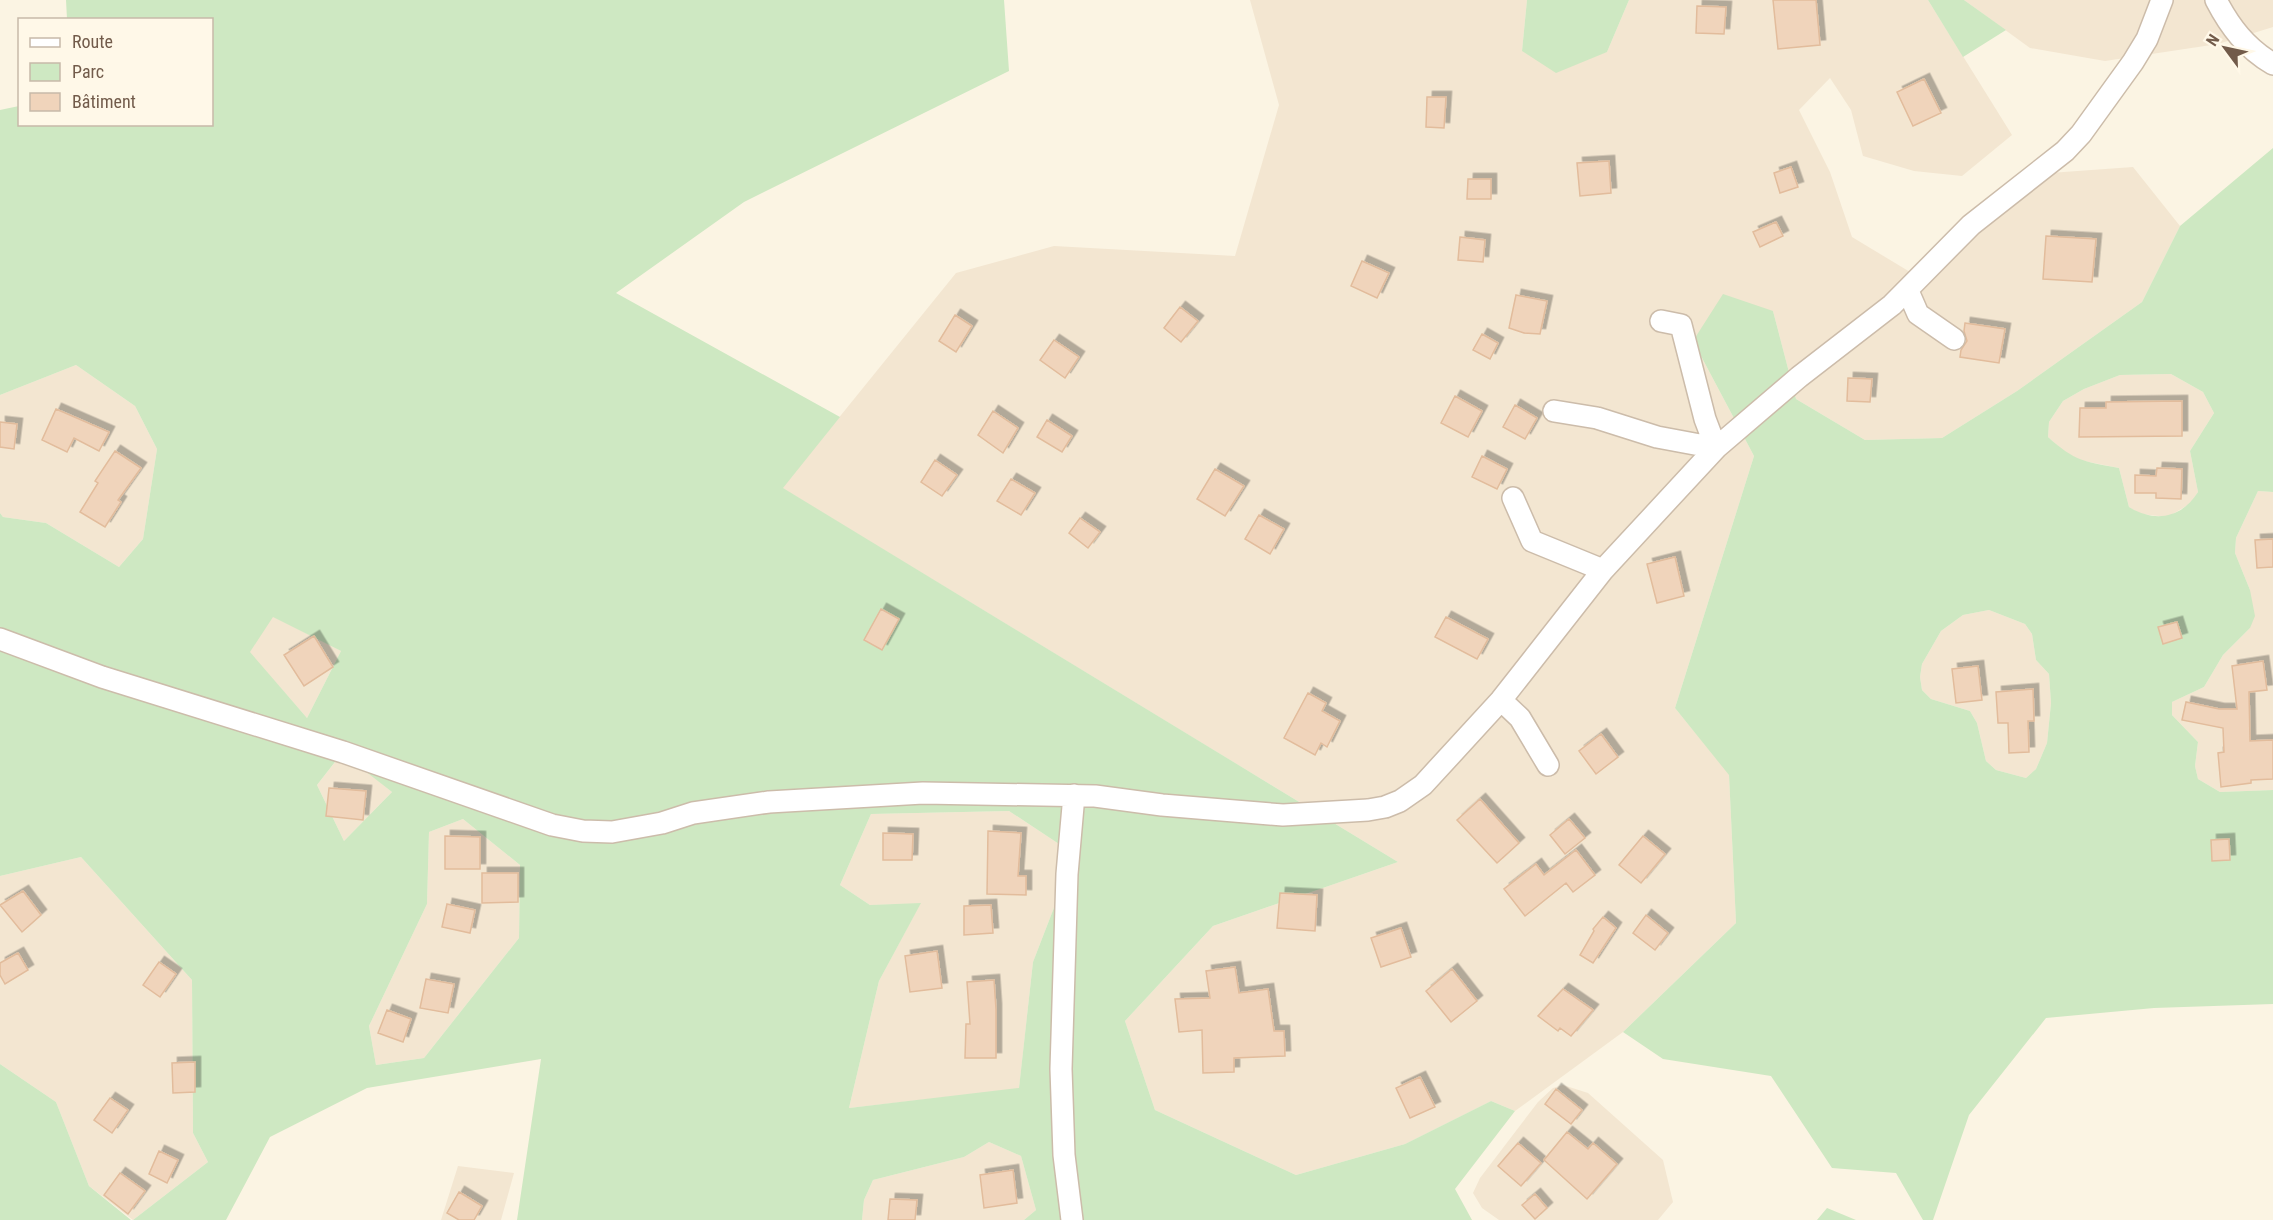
<svg xmlns="http://www.w3.org/2000/svg" width="2273" height="1220" font-family="'Roboto Condensed',sans-serif">
<style>
.residential{fill:#f3e6d1}
.green{fill:#cee8c2;fill-rule:evenodd}
.building{fill:#f0d4bb;stroke:#e2bc9c;stroke-width:1.5;filter:url(#shadow)}
.lines{fill:none;stroke-linecap:round;stroke-linejoin:round}
.minor-casing{stroke:#ccbcaa;stroke-width:24}
.minor{stroke:#fff;stroke-width:21}
</style>
<defs>
<filter id="shadow"><feDropShadow dx="5.5" dy="-5.5" stdDeviation="0" flood-color="#0004"/></filter>
</defs>
<rect width="100%" height="100%" fill="#fbf4e3"/>
<path class="residential" d="M1250,0H1527L1522,51L1607,52L1629,0H1928L2012,135L1962,176L1914,171L1863,156L1851,110L1830,78L1799,110L1830,172L1852,237L1920,278L2036,174L2133,167L2180,226L2142,302L2017,391L1942,438L1865,440L1796,399L1773,311L1693,341L1754,456L1675,708L1729,774L1736,923L1623,1032L1515,1111L1491,1101L1405,1144L1296,1175L1155,1110L1125,1021L1213,926L1398,862L782,488L956,273L1054,246L1235,256L1279,105Z
M1964,0H2273V27L2218,44L2105,61L2030,48Z
M76,365L135,406L157,449L143,539L119,567L46,523L3,517L0,513V395Z
M2171,374L2203,392L2214,413L2190,451L2198,492L2191,503L2168,517L2140,514L2129,507L2119,468L2079,460L2067,454L2048,437L2049,422L2063,401L2084,389L2120,375Z
M2258,491L2273,492V790L2220,792L2198,779L2195,766L2198,742L2172,715V702L2204,687L2223,655L2250,628V590L2235,553L2236,538Z
M1989,610L2025,624L2032,634L2036,660L2049,674L2051,703L2047,743L2036,769L2026,778L1996,770L1986,761L1977,723L1970,711L1931,699L1922,690L1920,677L1922,664L1941,631L1963,615Z
M273,616L341,651L307,718L249,652Z
M343,752L392,792L344,841L317,785Z
M1009,811L1062,846L1067,874L1033,962L1019,1089L849,1108L879,981L920,904L870,905L840,885L871,814Z
M463,819L520,865L519,938L424,1058L376,1065L369,1026L427,904L429,832Z
M81,857L192,980L193,1133L208,1162L133,1220L89,1186L56,1102L0,1064V876Z
M1563,1085L1588,1093L1663,1160L1673,1202L1658,1220H1499L1482,1208L1473,1193L1480,1178L1538,1102L1553,1088Z
M989,1142L1021,1156L1036,1210L1024,1220H862L864,1200L873,1180L964,1157Z
M458,1166L514,1173L501,1220H441Z"/>
<path class="green" d="M66,0H1004L1009,71L744,202L616,293L840,417L783,488L1398,862L1213,926L1125,1021L1155,1110L1296,1175L1405,1144L1491,1101L1515,1111L1455,1189L1472,1220H1024L1036,1210L1021,1156L989,1142L964,1157L873,1180L864,1200L862,1220H517L541,1059L367,1088L270,1137L226,1220H133L208,1162L193,1133L192,980L81,857L0,876V513L3,517L46,523L119,567L143,539L157,449L135,406L76,365L0,395V110L19,106L20,124H212V20L67,19ZM273,617L341,651L307,718L250,652ZM342,753L392,792L344,841L317,785ZM1009,811L1062,846L1067,874L1033,962L1019,1088L849,1108L879,981L921,903L870,905L840,885L871,814ZM463,819L520,865L519,938L424,1058L376,1065L369,1026L427,904L429,832Z
M1527,0H1629L1607,52L1556,73L1522,51Z
M1928,0H1964L2006,30L1963,57Z
M2273,148V492L2258,491L2236,538L2235,553L2250,590L2255,616L2250,628L2223,655L2204,687L2172,702V715L2198,742L2195,766L2198,779L2220,792L2273,790V1004L2154,1008L2046,1018L1969,1115L1933,1220H1923L1896,1173L1832,1168L1771,1076L1663,1059L1623,1032L1736,923L1729,775L1675,708L1754,456L1693,341L1723,294L1773,311L1796,399L1865,440L1942,438L2017,391L2142,302L2180,226ZM2171,374L2203,392L2214,413L2190,451L2198,492C2182,518 2155,523 2129,507L2119,468C2083,461 2076,462 2048,437L2049,422L2063,401L2084,389L2120,375ZM1989,610L2025,624L2032,634L2036,660L2049,674L2051,703L2047,743L2036,769L2026,778L1996,770L1986,761L1977,723L1970,711L1931,699L1922,690L1920,677L1922,664L1941,631L1963,615Z
M0,1064L56,1102L89,1186L131,1220H0Z
M1827,1208L1856,1220H1817Z"/>
<path class="building" d="M1773,0H1816L1820,45L1778,49Z
M1697,6L1726,7L1724,34L1696,33Z
M1924,79L1941,113L1913,126L1897,92Z
M1427,97H1446L1444,128L1426,127Z
M1609,161L1611,193L1580,196L1577,163Z
M1791,167L1798,187L1780,193L1774,173Z
M1468,179H1491V199H1467Z
M1776,222L1783,236L1760,247L1753,232Z
M2046,236L2096,239L2092,282L2043,279Z
M1460,237L1485,240L1483,262L1458,260Z
M1362,261L1389,273L1377,298L1351,286Z
M1516,295L1547,301L1540,334L1524,333L1509,328Z
M1180,307L1198,321L1181,342L1164,328Z
M955,315L972,326L956,352L939,341Z
M1965,323L2005,329L1999,363L1960,357L1961,350L1967,341L1964,331Z
M1482,334L1498,343L1490,359L1473,350Z
M1054,340L1079,357L1065,378L1040,360Z
M1848,378L1872,379L1870,402L1847,401Z
M1455,396L1482,411L1468,437L1441,423Z
M2182,401V436L2079,437L2080,408H2106V402Z
M1515,405L1537,418L1525,439L1503,427Z
M56,409L109,432L99,451L74,438L67,452L42,440Z
M993,411L1018,428L1003,453L978,435Z
M1047,420L1072,436L1062,452L1037,437Z
M0,422L17,424L14,449L0,447Z
M115,451L141,468L118,500L121,502L105,527L80,512L98,483L95,481Z
M1482,456L1507,469L1497,489L1472,477Z
M935,460L957,475L942,496L921,482Z
M2157,468L2182,469L2181,499L2156,498V493H2135V475L2156,476Z
M1215,469L1244,486L1225,516L1197,499Z
M1011,479L1035,493L1021,515L997,501Z
M1259,515L1284,529L1270,554L1245,539Z
M1080,518L1100,532L1088,548L1069,533Z
M2273,539V567L2257,568L2255,540Z
M1675,557L1684,596L1657,603L1647,564Z
M881,609L899,619L882,650L864,640Z
M1446,617L1488,639L1477,659L1435,637Z
M2177,622L2182,638L2163,644L2158,627Z
M314,636L333,667L304,686L284,655Z
M2263,661L2267,690L2249,692L2250,741L2273,740V779L2251,780V783L2221,787L2218,753L2224,752L2223,728L2182,720L2186,702L2219,709H2237L2232,666Z
M1978,666L1982,700L1956,703L1952,669Z
M2033,689L2034,721H2028L2029,752L2009,753L2008,723H1998L1996,692Z
M1308,693L1326,703L1322,711L1340,721L1327,747L1321,743L1315,755L1284,738Z
M1601,734L1618,757L1596,774L1579,751Z
M329,788L366,791L363,820L326,816Z
M1480,799L1519,843L1497,863L1457,820Z
M1569,819L1585,838L1565,854L1550,835Z
M988,831L1021,833L1018,876H1026V895L987,894Z
M883,833L913,834L912,860H883Z
M445,836L480,837V869H445Z
M1643,836L1665,854L1641,883L1619,865Z
M2229,839L2230,860L2212,861L2211,840Z
M1576,850L1595,875L1573,892L1566,883L1525,916L1504,889L1536,864L1544,875Z
M482,873H518V902L482,903Z
M23,891L41,915L22,932L0,905Z
M1280,893L1317,895L1315,931L1277,928Z
M447,904L475,910L470,933L442,927Z
M991,905L993,933L964,935V906Z
M1646,915L1668,933L1655,950L1633,933Z
M1603,917L1616,928L1593,963L1580,955L1594,931L1593,929Z
M1401,928L1411,957L1381,967L1371,938Z
M937,951L942,988L910,992L905,956Z
M18,953L28,970L5,984L0,975V963Z
M159,962L176,974L160,997L143,985Z
M1235,967L1239,993L1268,989L1274,1031H1284L1285,1056L1234,1058V1072L1203,1073L1202,1030L1179,1032L1175,999L1210,998L1206,971Z
M1452,969L1477,1001L1451,1022L1426,991Z
M426,979L454,984L448,1013L420,1008Z
M994,980L996,1009V1058H965L966,1024H970L967,982Z
M1563,989L1593,1010L1571,1036L1560,1028L1558,1031L1538,1016Z
M387,1010L411,1019L403,1042L378,1033Z
M195,1062V1092L173,1093L172,1063Z
M1420,1077L1435,1107L1410,1118L1396,1088Z
M1556,1089L1582,1110L1571,1124L1545,1104Z
M110,1098L128,1110L112,1133L94,1120Z
M1567,1132L1588,1149L1593,1143L1617,1164L1587,1199L1544,1160Z
M1518,1143L1541,1163L1521,1186L1498,1166Z
M159,1151L178,1160L167,1183L149,1174Z
M1013,1170L1017,1203L984,1208L980,1175Z
M120,1173L145,1191L128,1214L104,1195Z
M459,1192L482,1206L474,1220H459L447,1213Z
M1535,1194L1547,1208L1535,1219L1522,1205Z
M890,1199L917,1200L915,1220H888Z"/>
<g class="lines">
<g class="minor-casing">
<path id="minor" d="M2216,0C2230,27 2246,48 2273,64
M1908,291L1918,314L1954,339
M1661,321L1681,325L1705,419L1716,448
M1554,411L1597,418L1657,437L1716,448
M1513,498L1532,541L1603,570
M0,639L102,677L343,752L552,825L583,831L612,832L662,823L693,813L769,802L923,793L1095,796L1162,805L1283,815L1368,810L1385,807L1400,801L1423,785L1501,700L1603,570L1716,448L1799,377L1892,305L1971,225L2065,151L2081,134L2133,62L2147,39L2162,0
M1501,700L1520,718L1548,765
M1072,1220L1064,1155L1061,1069L1067,874L1074,795"/>
</g>
<use href="#minor" class="minor"/>
</g>
<rect x="18" y="18" width="195" height="108" fill="#fff8e8" stroke="#c7b9a9" stroke-width="1.5"/>
<rect x="30" y="38" width="30" height="9" fill="#ffffff" stroke="#c7b9a9" stroke-width="1.5"/>
<text x="72" y="48" font-size="18" fill="#725b4a">Route</text>
<rect x="30" y="63" width="30" height="18" fill="#cee8c2" stroke="#c7b9a9" stroke-width="1.5"/>
<text x="72" y="78" font-size="18" fill="#725b4a">Parc</text>
<rect x="30" y="93" width="30" height="18" fill="#f0d4bb" stroke="#c7b9a9" stroke-width="1.5"/>
<text x="72" y="108" font-size="18" fill="#725b4a">Bâtiment</text>
<g transform="translate(2225 48) rotate(303)" stroke="#fff8e8" stroke-width="4.5" paint-order="stroke">
<path d="M0-4.5L10 22L0 15L-10 22Z" fill="#725b4a"/>
<text y="-9" font-size="16" font-weight="bold" text-anchor="middle" fill="#725b4a">N</text>
</g>
</svg>
